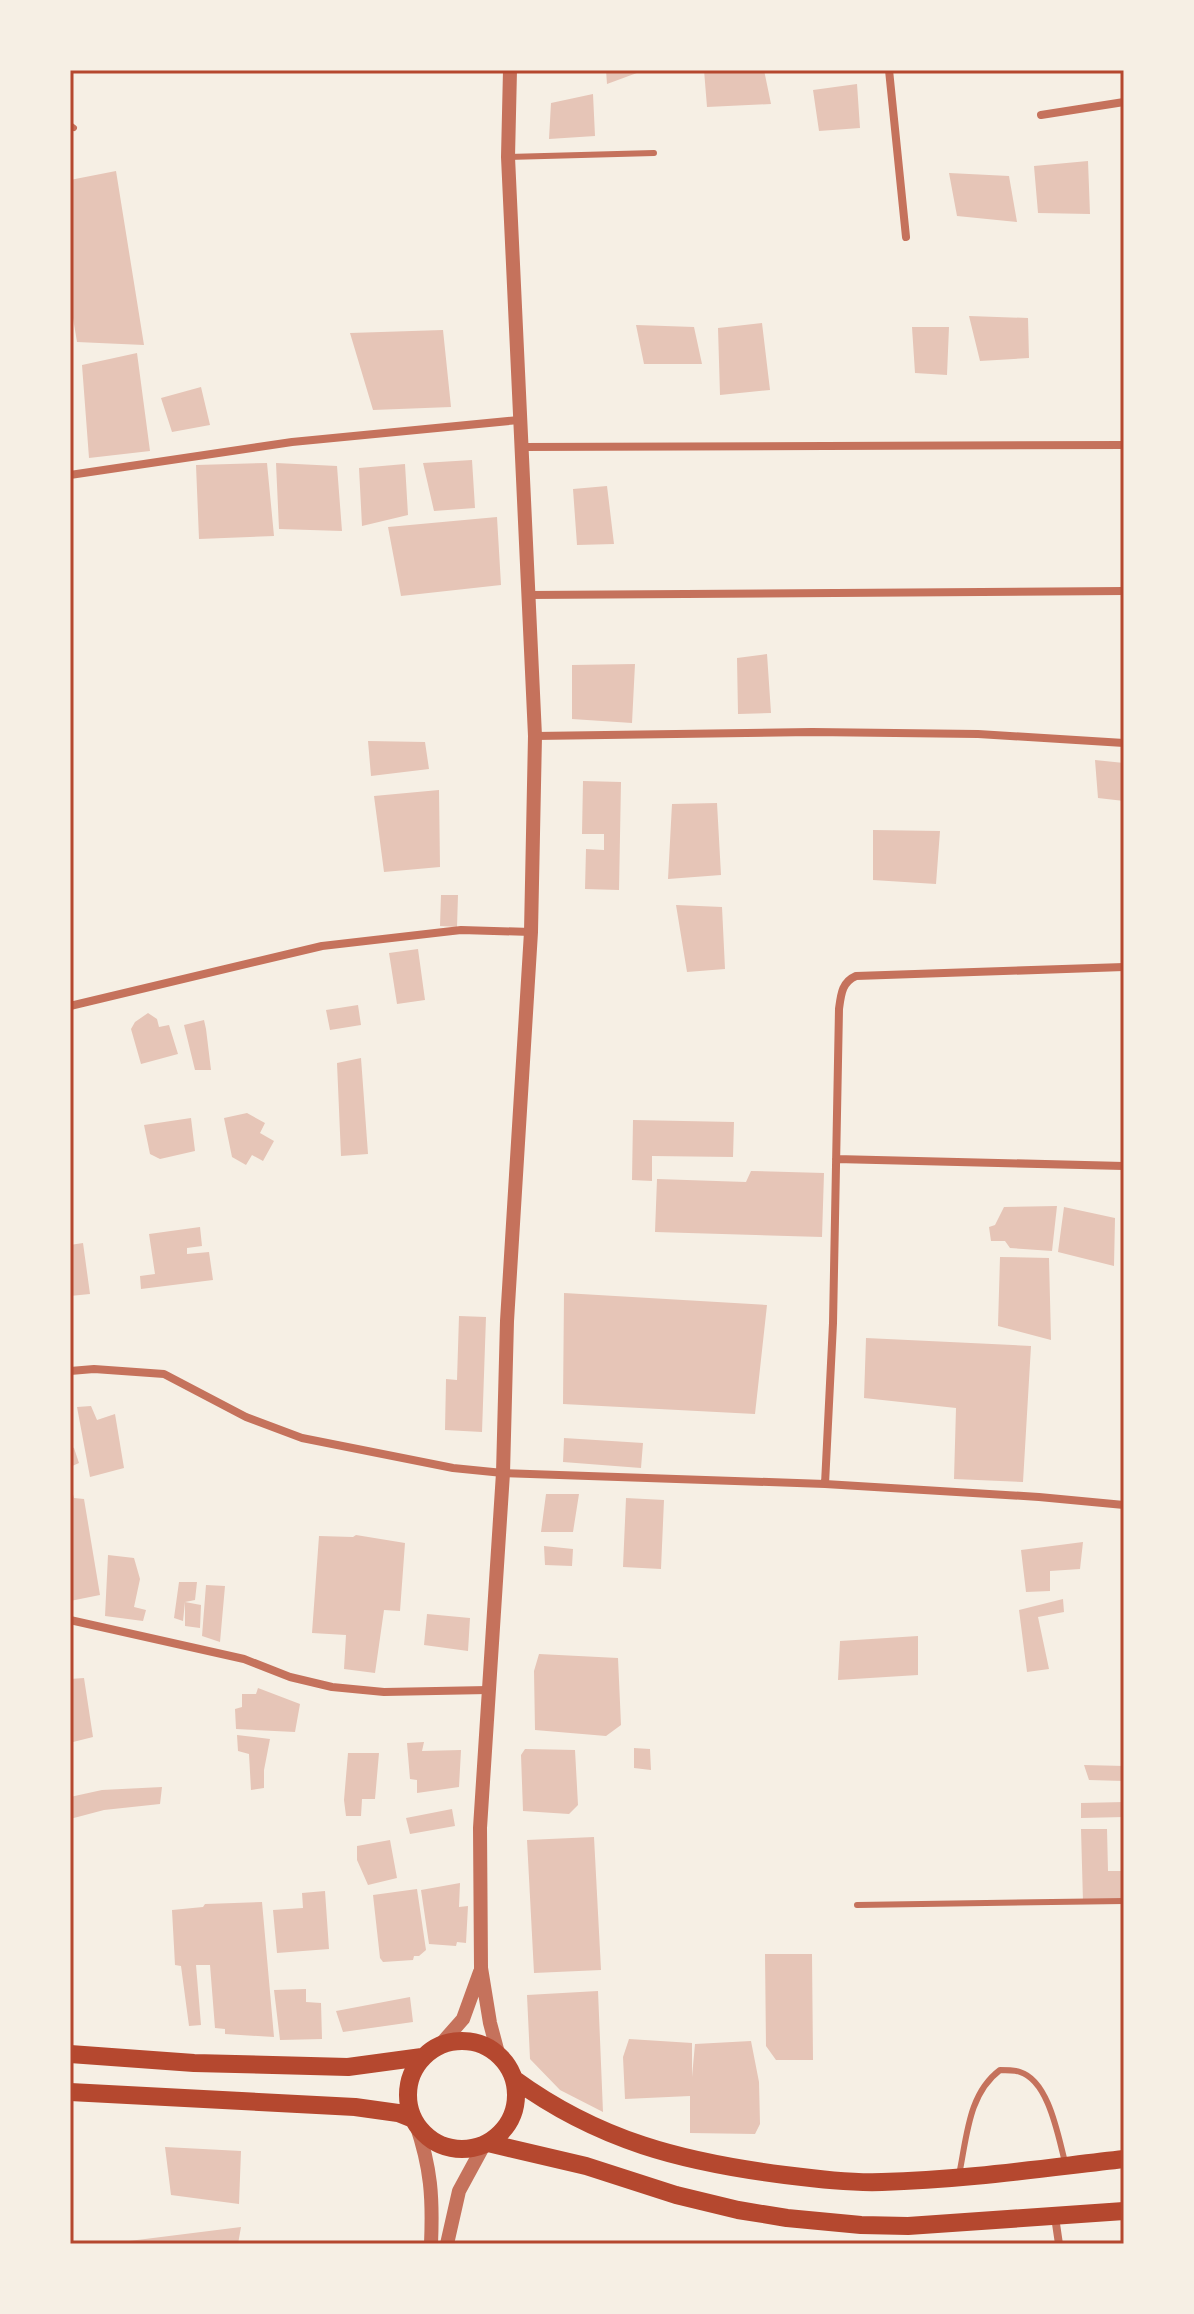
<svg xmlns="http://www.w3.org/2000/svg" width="1194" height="2314" font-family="'Roboto Condensed',sans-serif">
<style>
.building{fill:#e6c5b7}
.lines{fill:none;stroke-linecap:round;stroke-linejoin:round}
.service{stroke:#c5725c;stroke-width:6}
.minor{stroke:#c5725c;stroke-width:8}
.tertiary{stroke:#c5725c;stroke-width:14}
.primary{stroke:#b5482f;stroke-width:18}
.neatline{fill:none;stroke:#b5482f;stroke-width:3}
</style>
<rect width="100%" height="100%" fill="#f6efe4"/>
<path class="building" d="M606,70H645L607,84Z
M704,70H764L771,104L707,107Z
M857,84L860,128L819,131L813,90Z
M593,94L595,136L549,139L551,103Z
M1088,161L1090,214L1038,213L1034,166Z
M116,171L144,345L77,342L70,300V180Z
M949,173L1009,176L1017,222L957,216Z
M969,316L1028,318L1029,358L980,361Z
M762,323L770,390L720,395L718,328Z
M636,325L694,327L702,364H644Z
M912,327H949L947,375L915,373Z
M443,330L451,407L373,410L350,333Z
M137,353L150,451L89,458L82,365Z
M201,387L210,425L172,432L161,398Z
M472,460L475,508L434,511L423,463Z
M267,463L274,536L199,539L196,465Z
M276,463L337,466L342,531L279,529Z
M405,464L408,515L362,526L359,468Z
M607,486L614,544L577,545L573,489Z
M497,517L501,585L401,596L388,527Z
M767,654L771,713L738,714L737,658Z
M635,664L632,723L572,719V665Z
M368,741L425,742L429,769L371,776Z
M1095,760L1124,763V801L1098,798Z
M583,781L621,782L619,890L585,889L586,849L604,850V834H582Z
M439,790L440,867L384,872L374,796Z
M717,803L721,875L668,879L672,804Z
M873,830L940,831L936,884L873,880Z
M441,895H458L457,927L440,926Z
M676,905L722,907L725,969L687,972Z
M418,949L425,1000L397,1004L389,953Z
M358,1005L361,1025L330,1030L326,1010Z
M148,1013L157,1019L159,1027L169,1025L178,1054L141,1064L131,1029L135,1022Z
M204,1020L206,1029L211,1070H195L184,1025Z
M361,1058L368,1154L341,1156L337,1063Z
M247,1113L265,1123L260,1133L274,1141L263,1161L252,1155L246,1165L232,1157L224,1118Z
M191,1118L195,1151L160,1159L150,1154L144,1125Z
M633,1120L734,1122L733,1157L652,1156V1181L632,1180Z
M751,1171L824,1173L822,1237L655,1232L657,1179L746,1182Z
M1057,1206L1052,1251L1010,1248L1005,1241H991L989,1227L995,1225L1004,1207Z
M1064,1207L1115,1218L1114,1266L1058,1252Z
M200,1227L202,1246L187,1248V1254L209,1252L213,1280L141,1289L140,1276L155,1274L149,1234Z
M83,1243L90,1294L70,1296V1245Z
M1000,1257L1049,1258L1051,1340L998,1326Z
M564,1293L767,1305L755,1414L563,1404Z
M459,1316L486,1317L482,1432L445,1430L446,1379L457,1380Z
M866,1338L1031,1346L1023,1482L954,1479L956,1408L864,1398Z
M91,1406L97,1420L115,1414L124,1468L90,1477L77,1407Z
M564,1438L643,1443L641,1468L563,1462Z
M70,1446L74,1448L79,1463L70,1467Z
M70,1483L74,1498L84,1499L100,1595L70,1601Z
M546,1494H579L573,1532H541Z
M626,1498L664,1500L661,1569L623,1567Z
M356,1535L405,1543L400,1611L384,1610L375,1673L344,1669L346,1635L312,1633L319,1536L353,1537Z
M1083,1542L1080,1569L1050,1571V1591L1026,1592L1021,1550Z
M544,1546L573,1549L572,1566L545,1565Z
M108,1555L134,1558L140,1579L134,1607L146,1610L143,1621L105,1616Z
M179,1582H197L195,1600L185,1602L183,1621L174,1618Z
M206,1585L225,1586L220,1642L202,1636Z
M1063,1599L1064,1612L1038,1617L1049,1669L1027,1672L1019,1610Z
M185,1602L201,1605L200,1628L185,1626Z
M427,1614L470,1618L468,1651L424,1645Z
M918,1636V1675L838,1680L840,1641Z
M539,1654L618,1658L621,1725L606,1736L535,1730L534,1671Z
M84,1678L93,1737L73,1742L70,1679Z
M258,1688L300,1704L295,1732L236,1729L235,1709L242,1707V1694H256Z
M237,1735L270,1739L264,1770V1788L251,1790L249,1754L238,1751Z
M424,1742L422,1751L461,1750L459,1787L417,1793V1780L410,1779L407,1743Z
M634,1748L650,1749L651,1770L634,1768Z
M525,1749L575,1750L578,1805L569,1814L523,1811L521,1755Z
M348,1753H379L375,1799H362L361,1816H346L344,1800Z
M1084,1765L1124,1766V1781L1089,1780Z
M162,1787L160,1804L104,1810L70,1819V1797L102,1790Z
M1124,1802V1817L1081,1818V1803Z
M452,1809L455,1826L410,1834L406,1818Z
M1081,1829H1107L1108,1871H1124V1901L1083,1902Z
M594,1837L601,1970L534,1973L527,1840Z
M390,1840L397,1878L368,1885L357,1860V1846Z
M460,1883L459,1907L468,1906L466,1943L457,1942L456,1946L429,1944L421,1890Z
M417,1889L426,1950L419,1956H414L413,1960L383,1962L380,1958L373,1895Z
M325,1891L329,1949L277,1953L273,1910L303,1908L302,1893Z
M262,1902L274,2037L225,2034V2029L215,2028L210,1965H196L201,2025L189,2026L181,1966L175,1965L172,1910L203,1907L205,1904Z
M765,1954H812L813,2060H776L766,2046Z
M306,1989V2002L321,2003L322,2039L280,2040L274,1990Z
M598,1991L603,2112L560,2090L530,2059L527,1995Z
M410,1997L413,2022L343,2032L336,2011Z
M629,2039L692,2043V2077L695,2044L751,2041L759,2082L760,2124L755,2134L690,2133V2096L625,2099L623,2057Z
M165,2147L241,2151L239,2204L171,2195Z
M241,2227L238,2244H122L121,2242Z"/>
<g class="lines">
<path class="service" d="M70,125L74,128
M508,157L654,153
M857,1905L1124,1901
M959,2175C967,2137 968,2094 1000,2070C1006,2070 1014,2070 1020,2072C1049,2081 1058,2136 1065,2162"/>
<path class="minor" d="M889,70L906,237
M1041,115L1124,102
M522,447L1124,445
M70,475L292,442L519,420
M528,595L1124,591
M535,736L812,732L978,734L1124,743
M70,1006L322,946L461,930L531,932
M836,1159L1124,1166
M70,1371L94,1369L164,1374L246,1417L302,1438L453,1468L503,1473L825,1484L1039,1497L1124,1505
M825,1484L833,1323L839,1009C841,994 842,982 856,976L1124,967
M70,1620L244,1659L290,1677L332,1687L384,1692L488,1690
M1055,2217L1059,2244"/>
<path class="tertiary" d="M441,2044L463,2019L480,1972
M498,2053L490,2023L481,1968L480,1828L503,1473L507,1321L531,932L535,736L508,157L510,70
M416,2124C431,2168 433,2197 431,2244
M447,2244L459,2191L484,2145"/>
<path class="primary" d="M408 2095a54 54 0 1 1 108 0a54 54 0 1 1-108 0Z
M70,2054L194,2063L348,2067L422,2057
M514,2079C599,2141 683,2162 785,2175C817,2179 850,2183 882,2182C963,2180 1044,2168 1124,2159
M70,2092L355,2107L398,2113L413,2119
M488,2143L586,2166L676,2195L738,2210L787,2218L861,2225L908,2226L1124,2211"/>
</g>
<rect width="1194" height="2314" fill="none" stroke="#f6efe4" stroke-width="144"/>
<rect x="72" y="72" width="1050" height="2170" class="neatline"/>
</svg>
